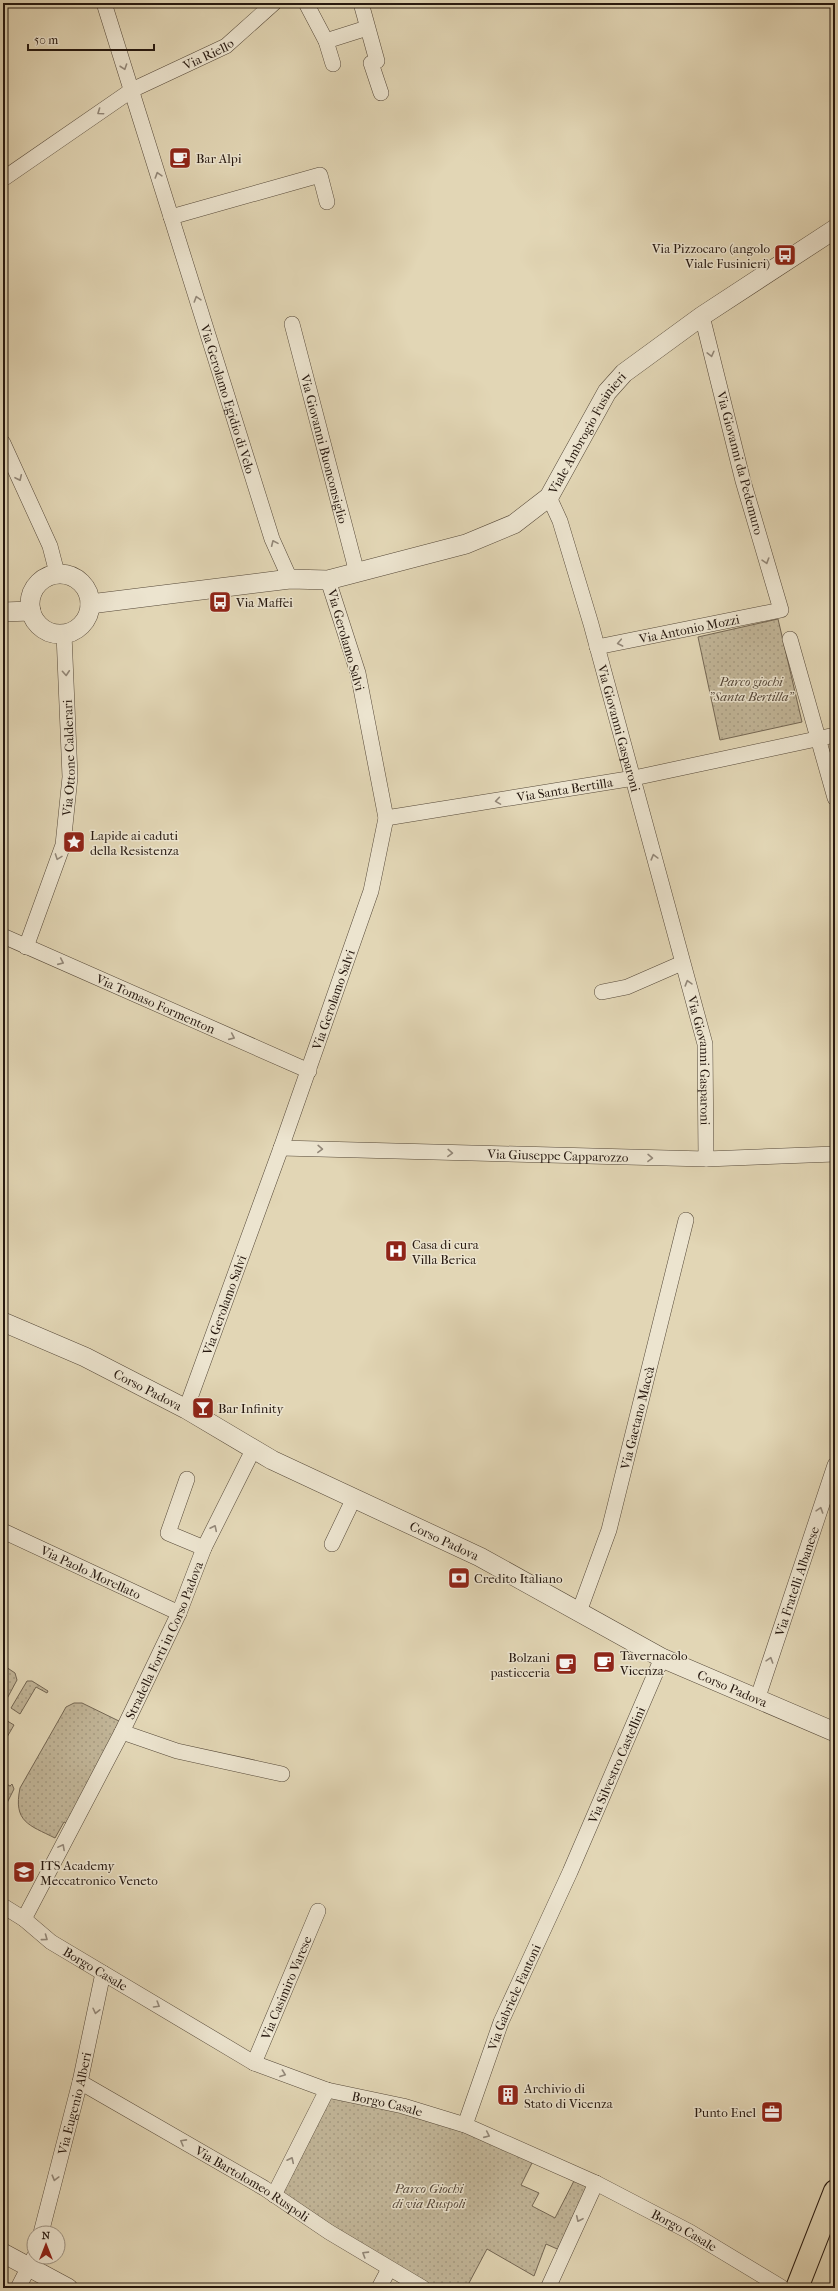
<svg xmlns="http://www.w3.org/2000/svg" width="838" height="2291" font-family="'IM FELL French Canon',serif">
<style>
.grass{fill:url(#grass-dots);stroke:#746754}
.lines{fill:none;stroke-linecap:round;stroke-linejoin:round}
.minor-casing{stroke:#554838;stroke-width:16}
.tertiary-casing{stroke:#554838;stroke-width:20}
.primary-casing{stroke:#26180f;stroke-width:24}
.minor{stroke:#ece4cf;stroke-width:15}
.tertiary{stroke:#ece4cf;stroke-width:19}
.primary{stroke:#e2d6b5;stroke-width:22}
.oneway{stroke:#938879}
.labels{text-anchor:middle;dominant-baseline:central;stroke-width:3;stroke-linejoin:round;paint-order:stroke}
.street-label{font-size:13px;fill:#26180f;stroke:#ece4cf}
.poi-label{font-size:13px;fill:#26180f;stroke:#ece4cf;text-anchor:start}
.park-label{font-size:13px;font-style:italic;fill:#554738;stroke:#ece4cf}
</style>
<defs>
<pattern id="grass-dots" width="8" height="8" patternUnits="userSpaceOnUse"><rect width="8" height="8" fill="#c2b699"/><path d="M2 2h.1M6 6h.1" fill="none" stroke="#a79c83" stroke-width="1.8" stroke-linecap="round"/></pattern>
</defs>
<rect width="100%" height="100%" fill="#e2d6b5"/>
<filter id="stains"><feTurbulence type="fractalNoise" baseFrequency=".005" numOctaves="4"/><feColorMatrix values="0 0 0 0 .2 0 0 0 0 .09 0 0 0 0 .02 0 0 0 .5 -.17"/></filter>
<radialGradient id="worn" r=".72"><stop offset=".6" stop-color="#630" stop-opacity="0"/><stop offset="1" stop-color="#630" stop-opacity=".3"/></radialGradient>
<path class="grass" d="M778,619L802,722L720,740L698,637Z
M3,1665L15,1673L17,1680L3,1706Z
M27,1681H32L48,1691L47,1693L36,1687L20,1714L11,1708Z
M74,1703H82L123,1723L71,1825L64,1822L55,1838C29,1825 13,1822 20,1788L61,1716L66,1707Z
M4,1719L14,1725L3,1744V1721Z
M3,1782L10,1786L12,1784L14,1789L4,1809Z
M327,2090L403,2106L533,2161L521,2185L539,2193L532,2206L555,2218L577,2175L596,2183L564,2252L546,2244L534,2276L487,2249L469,2283L477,2288H430L274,2195Z"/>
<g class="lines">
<g class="minor-casing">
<g id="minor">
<path id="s1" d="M104,3L272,539L290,579"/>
<path d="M306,3L326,41L333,64"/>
<path d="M361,3L377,61L371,63L381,93"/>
<path d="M326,41L367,28"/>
<path id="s2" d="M3,179L132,90L226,46L274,3"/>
<path d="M171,217L320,175L327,202"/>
<path id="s3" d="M292,324L357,573"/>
<path d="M3,443L50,546L57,573"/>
<path id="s4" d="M549,497L560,521L591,624L705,1044L706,1159"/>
<path d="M790,639L835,798"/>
<path id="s5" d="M597,647L781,610L743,481L702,316"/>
<path id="s6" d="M386,818L634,778L835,735"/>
<path id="s7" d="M3,936L309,1071"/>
<path id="s8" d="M26,947L63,845L70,777L64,634"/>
<path d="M602,992L627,987L682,963"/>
<path id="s9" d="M281,1148L706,1159L835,1154"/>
<path id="s10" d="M186,1409L281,1148L371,891L386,818L358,673L328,580"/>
<path d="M187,1479L168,1533L204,1548"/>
<path id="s11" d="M3,1531L179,1613"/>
<path d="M332,1544L353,1500"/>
<path id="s12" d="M579,1612L609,1530L686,1220"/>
<path id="s13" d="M758,1697L835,1465"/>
<path d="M122,1732L177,1751L282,1774"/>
<path id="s14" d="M3,1906L24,1919L51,1942L254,2063L327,2090L403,2106L465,2125L596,2183L690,2232L781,2287"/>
<path id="s15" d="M24,1919L122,1732L179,1613L204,1548L253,1450"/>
<path id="s16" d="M254,2063L318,1911"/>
<path id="s17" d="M80,2082L264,2188L329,2232L423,2288"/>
<path id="s18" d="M465,2125L501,2022L570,1872L662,1658"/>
<path d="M274,2195L327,2090"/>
<path id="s19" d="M41,2233L80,2082L103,1973"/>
<path d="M18,2288L34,2257"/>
<path d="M379,2288L389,2269"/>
<path d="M548,2288L596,2183"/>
</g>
</g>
<g class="tertiary-casing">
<g id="tertiary">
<circle cx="60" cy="604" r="30"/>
<path id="s20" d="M90,604L290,579L328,580L466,544L514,524L549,497L607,392L624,373L702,316L835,229"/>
<path d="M3,612L31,611"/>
<path id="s21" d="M3,1322L85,1357L186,1409L272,1460L480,1557L662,1658L835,1732"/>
<path d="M3,2253L68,2288"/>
</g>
</g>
<g class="primary-casing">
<path id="primary" d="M797,2288L835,2191"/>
</g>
<use href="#minor" class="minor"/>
<use href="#tertiary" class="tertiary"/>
<use href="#primary" class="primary"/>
</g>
<defs><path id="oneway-chevron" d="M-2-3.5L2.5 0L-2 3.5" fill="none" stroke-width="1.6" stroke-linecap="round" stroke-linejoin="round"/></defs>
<g class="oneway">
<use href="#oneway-chevron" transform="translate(124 67) rotate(71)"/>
<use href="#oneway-chevron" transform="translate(100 112) rotate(145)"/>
<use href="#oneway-chevron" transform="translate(158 175) rotate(-107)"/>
<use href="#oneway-chevron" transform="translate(197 299) rotate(-107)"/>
<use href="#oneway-chevron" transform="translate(711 354) rotate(76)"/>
<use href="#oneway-chevron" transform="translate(19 478) rotate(65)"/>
<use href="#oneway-chevron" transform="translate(274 543) rotate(-114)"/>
<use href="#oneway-chevron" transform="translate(766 561) rotate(73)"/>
<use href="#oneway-chevron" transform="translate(620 643) rotate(169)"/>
<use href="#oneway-chevron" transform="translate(66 673) rotate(86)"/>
<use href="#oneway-chevron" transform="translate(498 801) rotate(171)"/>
<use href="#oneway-chevron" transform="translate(58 857) rotate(110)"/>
<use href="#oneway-chevron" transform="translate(654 857) rotate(-105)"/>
<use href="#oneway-chevron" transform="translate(61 962) rotate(24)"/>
<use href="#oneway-chevron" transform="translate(688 983) rotate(-106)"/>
<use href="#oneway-chevron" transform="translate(232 1037) rotate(24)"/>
<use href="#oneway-chevron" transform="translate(320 1149) rotate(2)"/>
<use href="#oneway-chevron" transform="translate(450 1153) rotate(2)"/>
<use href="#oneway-chevron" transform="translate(650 1158) rotate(1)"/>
<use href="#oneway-chevron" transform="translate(820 1510) rotate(-72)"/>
<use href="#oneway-chevron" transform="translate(214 1528) rotate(-64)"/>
<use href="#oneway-chevron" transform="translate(770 1660) rotate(-72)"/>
<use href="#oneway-chevron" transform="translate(62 1847) rotate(-62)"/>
<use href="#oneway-chevron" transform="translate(45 1938) rotate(36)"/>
<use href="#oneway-chevron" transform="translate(157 2005) rotate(31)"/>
<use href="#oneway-chevron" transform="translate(96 2011) rotate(103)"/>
<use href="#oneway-chevron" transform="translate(283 2074) rotate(20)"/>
<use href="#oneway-chevron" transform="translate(487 2135) rotate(24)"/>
<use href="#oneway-chevron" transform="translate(183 2142) rotate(-151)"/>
<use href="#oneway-chevron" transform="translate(291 2160) rotate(-64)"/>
<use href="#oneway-chevron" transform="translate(55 2178) rotate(105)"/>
<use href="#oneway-chevron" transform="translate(579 2219) rotate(115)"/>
<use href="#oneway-chevron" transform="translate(365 2254) rotate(-148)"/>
</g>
<defs>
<g id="cafe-square" transform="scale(1.15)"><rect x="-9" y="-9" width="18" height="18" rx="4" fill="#8f2418" stroke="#ece4cf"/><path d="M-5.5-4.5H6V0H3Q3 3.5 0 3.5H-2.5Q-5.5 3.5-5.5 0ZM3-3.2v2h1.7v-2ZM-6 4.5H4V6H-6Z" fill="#fff"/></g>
<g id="bus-square" transform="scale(1.15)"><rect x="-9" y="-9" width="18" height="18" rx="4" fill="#8f2418" stroke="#ece4cf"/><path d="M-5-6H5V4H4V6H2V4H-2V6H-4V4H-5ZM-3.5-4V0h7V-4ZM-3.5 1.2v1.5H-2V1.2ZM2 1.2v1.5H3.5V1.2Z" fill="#fff"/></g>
<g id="sight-square" transform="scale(1.15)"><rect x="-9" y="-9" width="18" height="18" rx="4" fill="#8f2418" stroke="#ece4cf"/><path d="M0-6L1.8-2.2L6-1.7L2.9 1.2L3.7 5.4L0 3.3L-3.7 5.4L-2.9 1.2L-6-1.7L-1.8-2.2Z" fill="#fff"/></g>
<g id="hospital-square" transform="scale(1.15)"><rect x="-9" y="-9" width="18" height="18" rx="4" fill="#8f2418" stroke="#ece4cf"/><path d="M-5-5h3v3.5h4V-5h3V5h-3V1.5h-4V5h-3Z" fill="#fff"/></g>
<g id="bar-square" transform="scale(1.15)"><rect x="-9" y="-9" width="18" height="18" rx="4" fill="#8f2418" stroke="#ece4cf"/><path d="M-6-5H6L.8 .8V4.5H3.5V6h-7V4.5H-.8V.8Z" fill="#fff"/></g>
<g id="bank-square" transform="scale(1.15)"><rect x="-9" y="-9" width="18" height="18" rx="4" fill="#8f2418" stroke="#ece4cf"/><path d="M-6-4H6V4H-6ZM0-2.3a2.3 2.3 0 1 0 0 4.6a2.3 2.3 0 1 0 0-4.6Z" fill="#fff"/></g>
<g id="university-square" transform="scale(1.15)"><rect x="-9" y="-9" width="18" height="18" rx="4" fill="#8f2418" stroke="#ece4cf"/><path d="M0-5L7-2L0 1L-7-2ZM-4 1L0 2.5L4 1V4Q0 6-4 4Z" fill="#fff"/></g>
<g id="building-square" transform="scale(1.15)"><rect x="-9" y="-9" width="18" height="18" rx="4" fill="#8f2418" stroke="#ece4cf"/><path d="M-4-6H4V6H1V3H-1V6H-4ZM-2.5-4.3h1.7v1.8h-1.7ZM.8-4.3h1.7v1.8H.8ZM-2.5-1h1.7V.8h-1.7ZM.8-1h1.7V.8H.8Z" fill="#fff"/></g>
<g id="office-square" transform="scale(1.15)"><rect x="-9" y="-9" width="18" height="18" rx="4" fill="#8f2418" stroke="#ece4cf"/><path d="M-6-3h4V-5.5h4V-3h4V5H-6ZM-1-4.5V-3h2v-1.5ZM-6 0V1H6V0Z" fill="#fff"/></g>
</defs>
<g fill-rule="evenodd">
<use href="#cafe-square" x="180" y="158"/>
<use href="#bus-square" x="785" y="255"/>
<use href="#bus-square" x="220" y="602"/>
<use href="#sight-square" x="74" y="842"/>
<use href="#hospital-square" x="396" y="1251"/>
<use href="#bar-square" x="203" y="1408"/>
<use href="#bank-square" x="459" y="1578"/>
<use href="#cafe-square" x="604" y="1662"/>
<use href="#cafe-square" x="566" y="1664"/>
<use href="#university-square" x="24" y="1872"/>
<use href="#building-square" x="508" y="2095"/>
<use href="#office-square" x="772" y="2112"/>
</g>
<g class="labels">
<g class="street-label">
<text stroke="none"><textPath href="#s2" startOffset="241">Via Riello</textPath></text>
<text stroke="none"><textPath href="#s1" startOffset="415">Via Gerolamo Egidio di Velo</textPath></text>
<text stroke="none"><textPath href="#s20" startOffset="553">Viale Ambrogio Fusinieri</textPath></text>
<text stroke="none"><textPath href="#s3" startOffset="129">Via Giovanni Buonconsiglio</textPath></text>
<text transform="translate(740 463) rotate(75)">Via Giovanni da Pedemuro</text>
<text stroke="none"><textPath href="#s5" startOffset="94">Via Antonio Mozzi</textPath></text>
<text transform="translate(346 640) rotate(74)">Via Gerolamo Salvi</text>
<text stroke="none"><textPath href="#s4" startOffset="242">Via Giovanni Gasparoni</textPath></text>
<text stroke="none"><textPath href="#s8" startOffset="196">Via Ottone Calderari</textPath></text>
<text stroke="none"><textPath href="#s6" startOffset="181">Via Santa Bertilla</textPath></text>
<text stroke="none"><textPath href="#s10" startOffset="435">Via Gerolamo Salvi</textPath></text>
<text stroke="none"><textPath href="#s7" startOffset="167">Via Tomaso Formenton</textPath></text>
<text stroke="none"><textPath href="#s4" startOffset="585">Via Giovanni Gasparoni</textPath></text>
<text stroke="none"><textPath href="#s9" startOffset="277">Via Giuseppe Capparozzo</textPath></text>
<text stroke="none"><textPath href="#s10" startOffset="111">Via Gerolamo Salvi</textPath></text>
<text stroke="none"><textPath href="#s21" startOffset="160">Corso Padova</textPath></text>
<text stroke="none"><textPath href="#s12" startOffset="203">Via Gaetano Maccà</textPath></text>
<text stroke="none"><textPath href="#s21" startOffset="493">Corso Padova</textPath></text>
<text stroke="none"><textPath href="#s11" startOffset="97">Via Paolo Morellato</textPath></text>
<text stroke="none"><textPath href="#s13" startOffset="122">Via Fratelli Albanese</textPath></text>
<text stroke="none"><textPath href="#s15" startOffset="312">Stradella Forti in Corso Padova</textPath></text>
<text stroke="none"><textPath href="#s21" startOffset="817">Corso Padova</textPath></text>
<text stroke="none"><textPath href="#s18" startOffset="391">Via Silvestro Castellini</textPath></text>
<text stroke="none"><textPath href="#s14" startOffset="112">Borgo Casale</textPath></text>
<text stroke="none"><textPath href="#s16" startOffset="82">Via Casimiro Varese</textPath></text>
<text stroke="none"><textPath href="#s18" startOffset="137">Via Gabriele Fantoni</textPath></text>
<text stroke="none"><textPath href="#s19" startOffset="134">Via Eugenio Alberi</textPath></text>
<text stroke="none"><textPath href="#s14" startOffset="436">Borgo Casale</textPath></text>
<text stroke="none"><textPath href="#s17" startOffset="200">Via Bartolomeo Ruspoli</textPath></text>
<text stroke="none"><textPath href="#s14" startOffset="760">Borgo Casale</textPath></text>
</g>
<g class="poi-label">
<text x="196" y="158">Bar Alpi</text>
<text x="770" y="248" text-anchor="end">Via Pizzocaro (angolo<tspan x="770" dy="15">Viale Fusinieri)</tspan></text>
<text x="236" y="602">Via Maffei</text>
<text x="90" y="835">Lapide ai caduti<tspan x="90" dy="15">della Resistenza</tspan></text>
<text x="412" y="1244">Casa di cura<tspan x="412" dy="15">Villa Berica</tspan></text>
<text x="218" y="1408">Bar Infinity</text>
<text x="474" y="1578">Credito Italiano</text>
<text x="620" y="1655">Tavernacolo<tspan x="620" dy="15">Vicenza</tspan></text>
<text x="550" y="1657" text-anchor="end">Bolzani<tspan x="550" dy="15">pasticceria</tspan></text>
<text x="40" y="1865">ITS Academy<tspan x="40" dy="15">Meccatronico Veneto</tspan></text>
<text x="524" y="2088">Archivio di<tspan x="524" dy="15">Stato di Vicenza</tspan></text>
<text x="756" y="2112" text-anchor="end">Punto Enel</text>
</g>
<g class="park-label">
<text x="751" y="681">Parco giochi<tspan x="751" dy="15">"Santa Bertilla"</tspan></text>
<text x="429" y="2188">Parco Giochi<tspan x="429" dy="15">di via Ruspoli</tspan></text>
</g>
</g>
<rect width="838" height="2291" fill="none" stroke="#e2d6b5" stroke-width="16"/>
<rect x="4" y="4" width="830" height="2283" fill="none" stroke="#26180f" stroke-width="2"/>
<rect x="8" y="8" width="822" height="2275" fill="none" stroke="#26180f"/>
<g transform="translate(46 2245)"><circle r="19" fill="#ece4cf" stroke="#9d9282"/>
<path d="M0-3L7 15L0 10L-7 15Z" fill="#8f2418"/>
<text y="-6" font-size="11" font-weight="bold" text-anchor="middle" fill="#26180f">N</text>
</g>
<path d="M28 44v6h126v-6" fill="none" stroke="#26180f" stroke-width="2"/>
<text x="34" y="44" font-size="12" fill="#26180f" stroke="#ece4cf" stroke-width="3" paint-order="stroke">50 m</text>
<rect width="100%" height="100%" filter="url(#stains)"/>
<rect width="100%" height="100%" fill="url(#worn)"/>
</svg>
